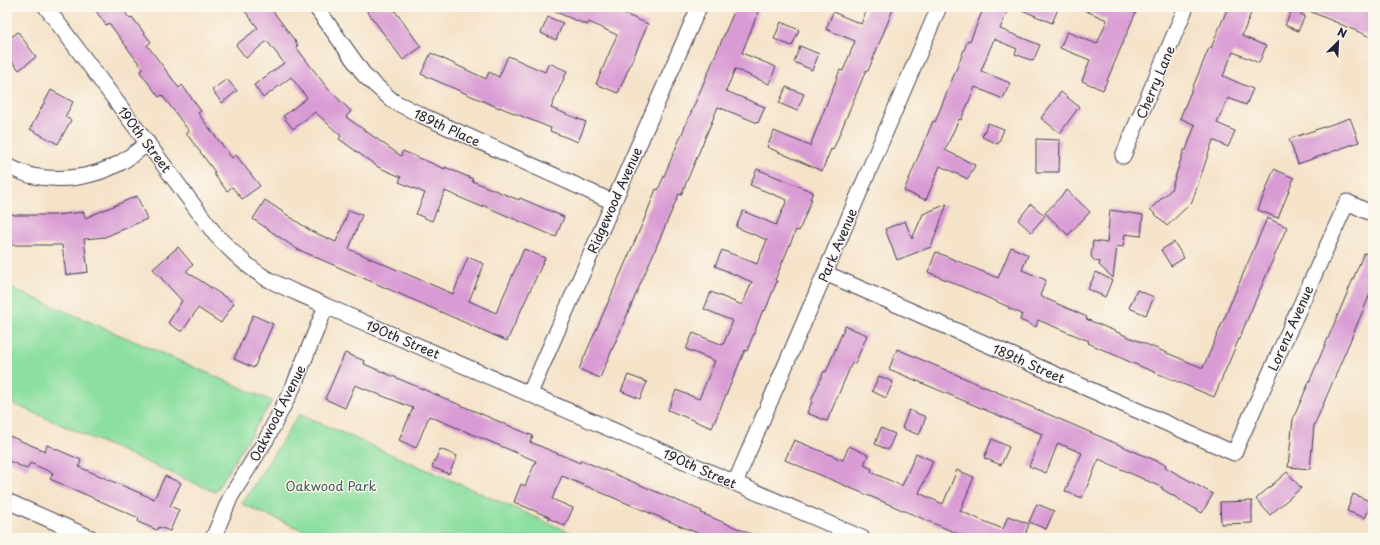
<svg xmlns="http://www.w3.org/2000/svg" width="1380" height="545" font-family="'Playpen Sans',sans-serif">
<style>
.green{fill:#8cdfa0;stroke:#57806e}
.building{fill:#d99bd4}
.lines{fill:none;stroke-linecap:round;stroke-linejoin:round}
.minor-casing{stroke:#423f50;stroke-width:17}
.minor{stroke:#fff;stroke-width:15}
.labels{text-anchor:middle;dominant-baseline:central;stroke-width:3;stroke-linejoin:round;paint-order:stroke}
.street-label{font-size:13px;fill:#22223b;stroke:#fbf7ec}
.park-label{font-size:13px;fill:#425b59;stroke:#fbf7ec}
</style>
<rect width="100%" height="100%" fill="#fbf7ec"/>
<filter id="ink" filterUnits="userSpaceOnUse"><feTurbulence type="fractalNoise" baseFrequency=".025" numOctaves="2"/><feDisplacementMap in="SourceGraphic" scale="8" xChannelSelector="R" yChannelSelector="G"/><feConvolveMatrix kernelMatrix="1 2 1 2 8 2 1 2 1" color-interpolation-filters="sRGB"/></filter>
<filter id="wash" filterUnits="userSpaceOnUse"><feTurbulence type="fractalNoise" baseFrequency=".012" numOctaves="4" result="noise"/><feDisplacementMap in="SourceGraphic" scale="16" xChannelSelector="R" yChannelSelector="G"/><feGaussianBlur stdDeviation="0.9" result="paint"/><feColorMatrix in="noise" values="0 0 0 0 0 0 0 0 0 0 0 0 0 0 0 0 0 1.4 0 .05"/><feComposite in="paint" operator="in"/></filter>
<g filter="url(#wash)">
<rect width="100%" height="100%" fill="#f5e3c9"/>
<path class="green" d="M7,286L272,401L215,492L7,401Z
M299,414L583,538H321L242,504Z"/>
<g id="blocks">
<path class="building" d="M93,7H121L130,19L132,17L151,42L147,45L179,88L182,85L201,111L198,113L232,158L236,155L260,186L242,199L232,187L227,191L213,173L215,172L186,133L189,131L162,95L159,97L140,72L143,69L109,23L106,25Z
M242,7H270L298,45L296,47L328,89L351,111L346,117L401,156L403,151L445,169V167L473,179L472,181L519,200L520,198L564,217L556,237L482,205V207L445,191L432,221L416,214L425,193L399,182L401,177L378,167L339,139L341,136L315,112L293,129L283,116L307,98L291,77L263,98L254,85L284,63L267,41L246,58L236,45L258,28Z
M364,7H392L421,47L403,60Z
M544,7H608L648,24L618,93L596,84L617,35L589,22L587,25Z
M736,7H760L742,53L776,67L769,84L735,69L726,91L765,107L758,123L718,107L681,195L679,194L600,378L579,369L644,220L656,189L658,190Z
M868,7H894L868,71L866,70L833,150L831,149L822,171L767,147L774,131L810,146L840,70L843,71L855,41L826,29L833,12L861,24Z
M984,7H1009L1000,29L1040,45L1033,61L1015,54L1017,49L994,39L981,71L1010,83L1003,99L975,87L961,120L959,119L945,150L975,165L968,179L940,166L926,200L904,191L933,121L935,122L968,40L970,41Z
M1015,7H1059L1052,23Z
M1077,7H1138L1103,90L1082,81L1090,60L1060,48L1067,32L1097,44L1107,20Z
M1228,7H1238L1251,13L1242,36L1266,46L1259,63L1233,52L1223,76L1253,89L1246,105L1228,98L1217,123L1235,131L1228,147L1213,140L1192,202L1167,226L1150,209L1171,190L1184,150H1186L1195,125L1180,118L1209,48H1211Z
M1300,7H1357L1373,14V38Z
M1292,10L1305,16L1298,31L1285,25Z
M548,17L563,23L556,40L541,33Z
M781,22L799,30L792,46L774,39Z
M18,32L36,57L19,70L7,55V40Z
M800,46L819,54L812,70L794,62Z
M431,53L486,79L489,72L499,77L508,56L545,72L549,63L567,71L551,108L586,122L578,142L550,131L551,128L499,107V108L421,74Z
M227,79L237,91L222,103L212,90Z
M786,87L804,94L797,111L779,103Z
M51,90L73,102L65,117L71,120L58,144L30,129Z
M1061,92L1079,107L1060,133L1041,118Z
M1350,118L1359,142L1298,164L1289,139Z
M988,123L1004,129L998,144L982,137Z
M1036,139L1060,140L1059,172H1036Z
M757,169L813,192L810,199H812L799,231L796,230L775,280L777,281L765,311L763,310L747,351L745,350L712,428L668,410L676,390L699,399L715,361L686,349L693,333L723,345L733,321L704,309L711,292L742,305L752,282L715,266L722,250L757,264L767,240L736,227L743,211L776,225L787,200L750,185Z
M1274,169L1294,178L1278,218L1258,210Z
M1067,190L1090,212L1068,235L1045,213Z
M137,196L147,219L105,237L84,239L88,272L66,275L62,245H7V212L15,215H55L84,212L85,218Z
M265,200L311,231L336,242L349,210L362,215L349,249L453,294L468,257L484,264L469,301L496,313L524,249L545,258L507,341L297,249L253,219Z
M947,204L931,247L897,260L885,229L905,221L912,239L923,214Z
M1031,204L1045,216L1031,232L1018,220Z
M1110,210L1143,215L1141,236L1125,234L1123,247L1117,246L1113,278L1099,265L1100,262L1095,261L1091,257L1093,241L1107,243Z
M1267,218L1287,227L1214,397L1130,362L1088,343L1089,341L1038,320L1036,327L1020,320L1022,314L1008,308L1009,307L928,272L936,252L998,278L1011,247L1028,255L1022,270L1046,280L1040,296L1087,317L1086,319L1124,335L1203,368Z
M1174,242L1184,258L1171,266L1161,250Z
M178,247L193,265L186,271L234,303L221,323L198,308L182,332L168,323L182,301L153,269Z
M1364,253L1373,256V287L1314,426L1310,469L1288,467L1293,419L1329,336Z
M1096,272L1112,280L1105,297L1088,289Z
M1137,290L1154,297L1146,315L1129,308Z
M253,315L273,324L254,368L234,359Z
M845,326L867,335L855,364L852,363L827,421L807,413L812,402L811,401L824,371L826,372Z
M897,349L1166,465L1165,467L1213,494L1202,513L1162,489L1163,488L1099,459L1082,498L1065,491L1082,453L1058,443L1046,473L1029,466L1042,434L889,369Z
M345,353L365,361L364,364L533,436L530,442L580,463L581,460L619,476L702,511L701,513L761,538H709L562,476L552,499L573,508L565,526L548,518L549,517L514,502L521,484L525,486L536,461L429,416L416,448L399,440L413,408L355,385L345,408L325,399Z
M628,375L647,382L640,399L621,391Z
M879,376L893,382L886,398L872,391Z
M909,410L926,417L919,435L902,428Z
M881,428L895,434L888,450L875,444Z
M7,435L45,451L47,445L81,460L79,467L154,499L165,476L181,483L170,506L179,510L170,531L159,527L157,530L138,522L139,518L50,479L53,473L30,463L27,469L7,460Z
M992,439L1009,447L1001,465L984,458Z
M794,440L843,460L849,446L868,455L864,465L872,469L871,472L902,486L916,453L933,461L919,493L943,504L957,470L974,477L960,511L1003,529L1008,516L1029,524L1024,538H968L785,460Z
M440,449L457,456L449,474L432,467Z
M1287,472L1301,488L1270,515L1256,499Z
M1353,494L1372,502L1365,518L1347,511Z
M1252,501V523L1221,524L1220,502Z
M1037,504L1054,511L1046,529L1029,522Z"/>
</g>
</g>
<g filter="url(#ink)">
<use href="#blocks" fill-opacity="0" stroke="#423f50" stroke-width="1"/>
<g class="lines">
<g class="minor-casing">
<path id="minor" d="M46,7L215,234C230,250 245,265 264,277C283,288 306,296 326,306L862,538
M316,7L365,76L393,101L421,115L613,202
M1123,156L1186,7
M7,166C16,170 24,174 33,176C63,182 94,177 120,163C130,157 139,150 148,143
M825,273L1234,453L1347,202L1373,214
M530,393L699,7
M735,483L939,7
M7,501L91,538
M213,538L231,496L267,438L294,385L326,306"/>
</g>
<use href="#minor" class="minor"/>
</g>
</g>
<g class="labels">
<g class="street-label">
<text transform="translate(1155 82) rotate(-67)">Cherry Lane</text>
<text transform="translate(447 127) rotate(25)">189th Place</text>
<text transform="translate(145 139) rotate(53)">190th Street</text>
<text transform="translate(614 200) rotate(-66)">Ridgewood Avenue</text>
<text transform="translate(837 245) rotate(-67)">Park Avenue</text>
<text transform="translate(1290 328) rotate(-66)">Lorenz Avenue</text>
<text transform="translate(403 339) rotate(23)">190th Street</text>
<text transform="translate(1029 363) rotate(24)">189th Street</text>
<text transform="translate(277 413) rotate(-63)">Oakwood Avenue</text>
<text transform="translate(700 468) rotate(24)">190th Street</text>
</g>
<g class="park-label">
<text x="331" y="485">Oakwood Park</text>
</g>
</g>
<rect width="1380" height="545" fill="none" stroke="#fbf7ec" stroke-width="24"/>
<g transform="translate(1338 42) rotate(24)" stroke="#fbf7ec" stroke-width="3" paint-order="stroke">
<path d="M0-3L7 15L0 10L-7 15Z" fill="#22223b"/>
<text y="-6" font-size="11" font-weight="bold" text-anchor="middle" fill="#22223b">N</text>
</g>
</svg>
